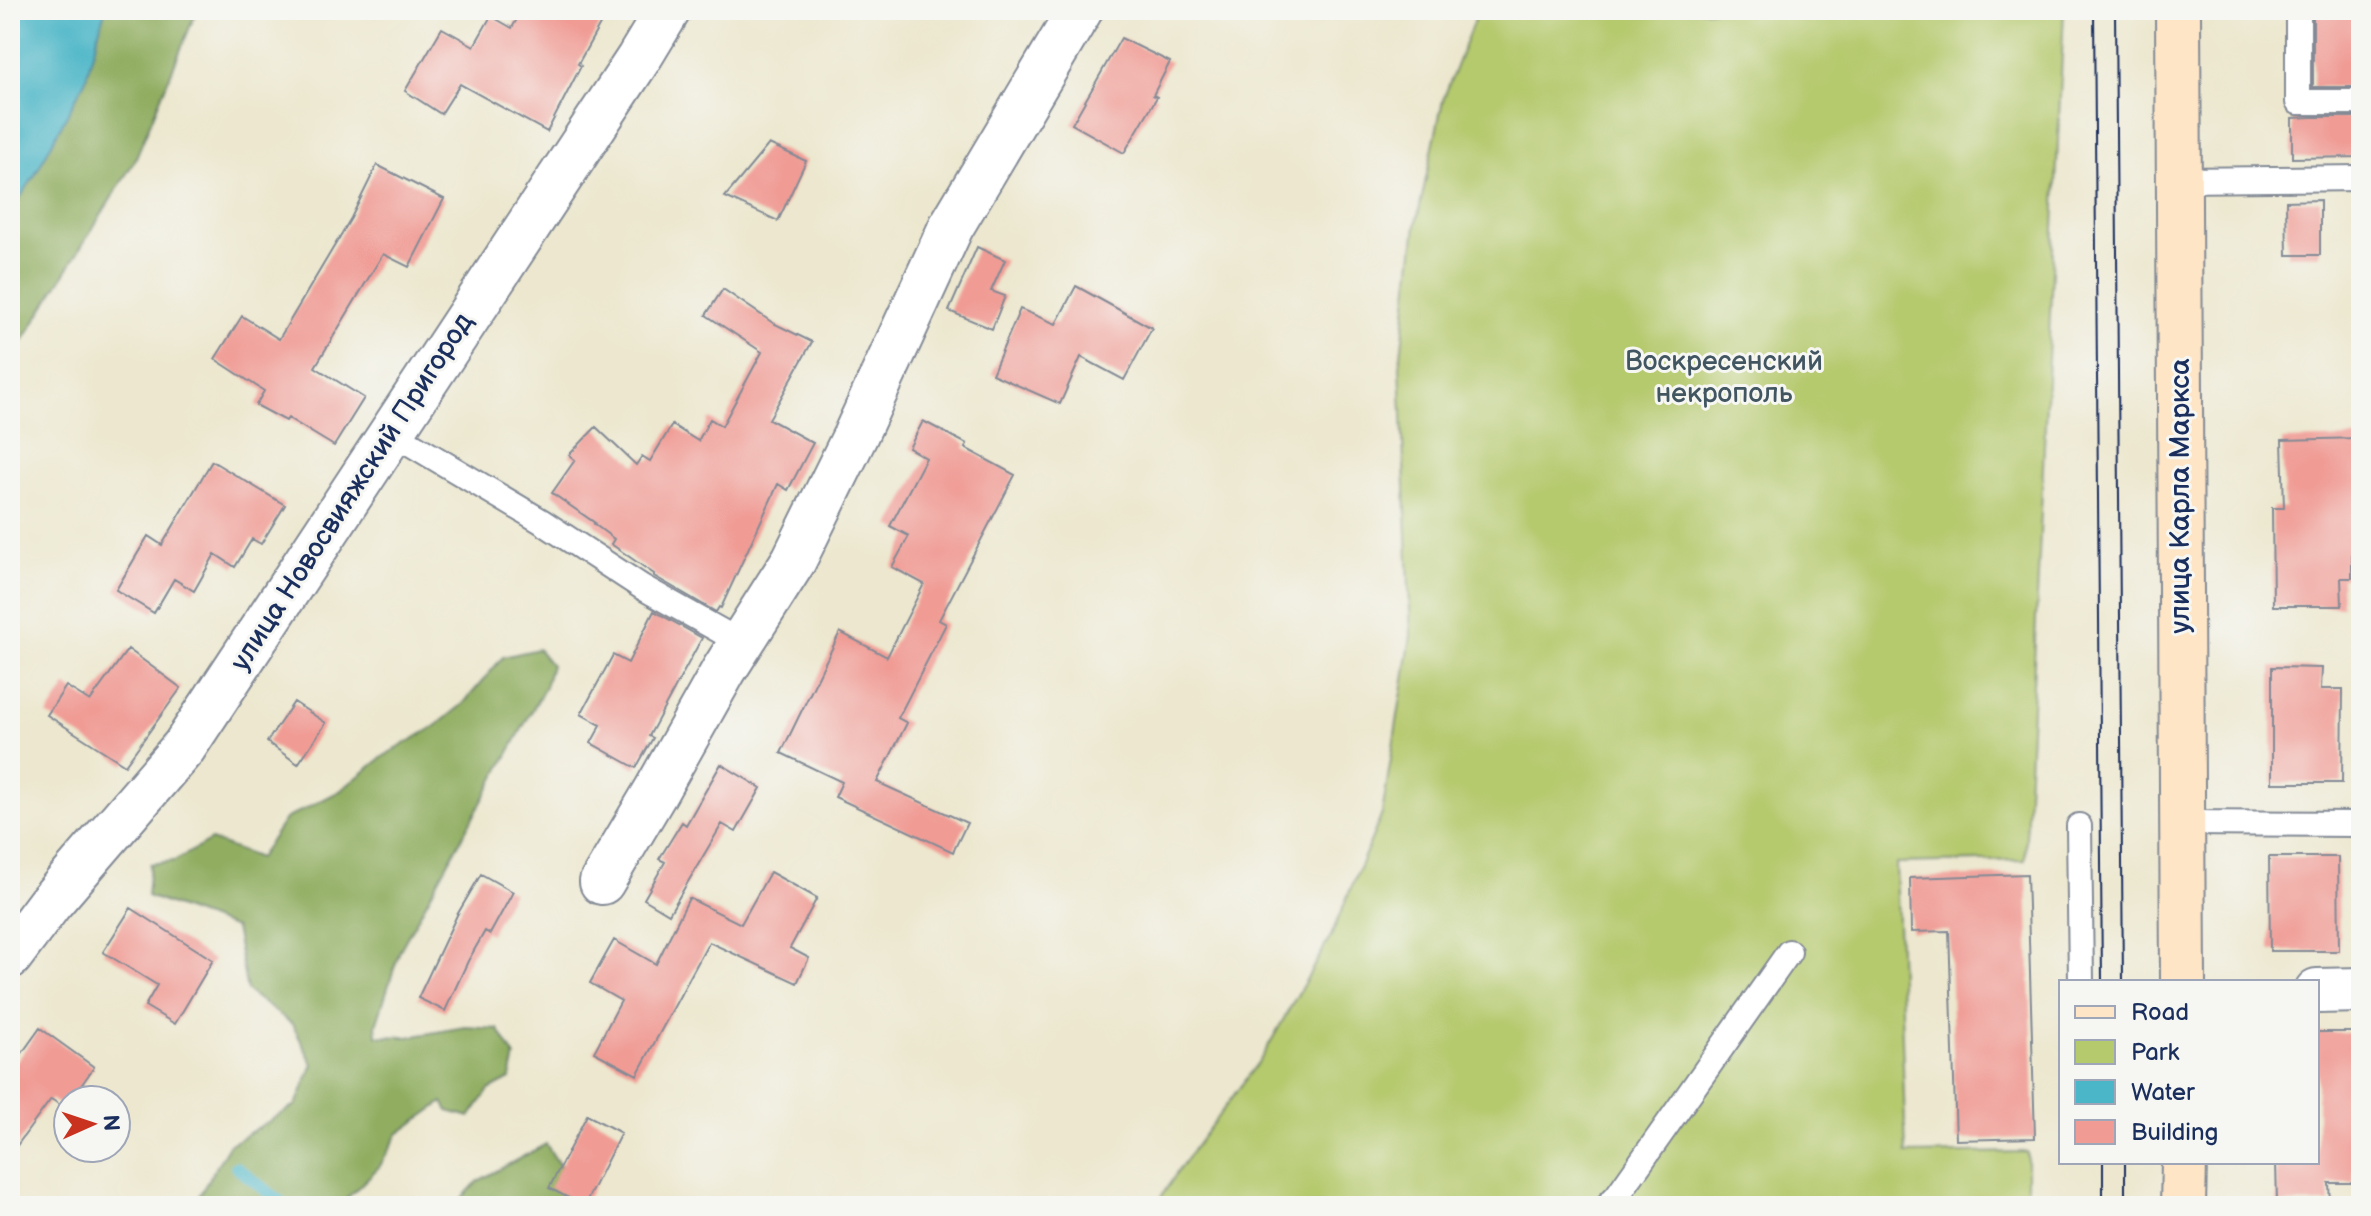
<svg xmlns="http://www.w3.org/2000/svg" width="2371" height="1216" font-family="'Balsamiq Sans',sans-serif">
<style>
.green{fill:#b5c96d;stroke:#687c66;stroke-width:2}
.forest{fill:#90ad60;stroke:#566e5f;stroke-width:2}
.water{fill:#4bb6c7;stroke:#337292;stroke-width:2}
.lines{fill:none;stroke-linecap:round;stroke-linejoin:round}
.stream{stroke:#4bb6c7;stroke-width:12}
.building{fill:#f09c95}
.lane-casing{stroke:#848b96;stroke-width:28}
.street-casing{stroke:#848b96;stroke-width:48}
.secondary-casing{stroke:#848b96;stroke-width:48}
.lane{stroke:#fff;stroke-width:24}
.street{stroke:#fff;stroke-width:44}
.secondary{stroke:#fee5c5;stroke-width:44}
.tram{stroke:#1b2f5e;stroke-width:2}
.labels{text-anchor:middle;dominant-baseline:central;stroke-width:6;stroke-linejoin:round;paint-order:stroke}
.park-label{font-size:28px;fill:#425662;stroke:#f6f6f2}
.street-label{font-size:28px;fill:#1b2f5e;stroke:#f6f6f2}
</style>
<rect width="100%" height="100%" fill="#f6f6f2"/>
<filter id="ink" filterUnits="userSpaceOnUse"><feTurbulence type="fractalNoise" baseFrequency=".0125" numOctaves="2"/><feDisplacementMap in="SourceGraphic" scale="16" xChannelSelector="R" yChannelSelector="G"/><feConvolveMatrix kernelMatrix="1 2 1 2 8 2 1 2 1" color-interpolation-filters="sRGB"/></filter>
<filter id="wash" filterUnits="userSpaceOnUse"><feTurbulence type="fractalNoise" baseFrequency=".006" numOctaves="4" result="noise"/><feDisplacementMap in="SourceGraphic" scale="32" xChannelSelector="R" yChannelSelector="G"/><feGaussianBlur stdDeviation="1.8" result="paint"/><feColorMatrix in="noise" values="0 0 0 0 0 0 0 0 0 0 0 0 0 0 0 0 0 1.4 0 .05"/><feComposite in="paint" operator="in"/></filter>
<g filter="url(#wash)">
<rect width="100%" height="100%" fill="#ece7ce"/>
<path class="green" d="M1478,10H2064L2025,860L1896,863L1906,1154L2027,1152V1206H1155L1182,1165L1262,1057L1331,936L1382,814L1411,636L1400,364L1416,225L1443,100Z"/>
<path class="forest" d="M104,10H197L135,160L10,362V197Z
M538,649L551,665L545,687L400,950L376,1025L377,1036L408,1037L465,1027L498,1029L515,1057L510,1079L489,1090L470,1117L448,1111L443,1102L398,1134L380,1166L339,1206H193L229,1145L296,1105L313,1064L292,1024L247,991L235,928L147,896L150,864L174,861L211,840L259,858L285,819L340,791L384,756L436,726L463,704L503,657Z
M546,1144L577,1193V1206H454L478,1181Z"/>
<path class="water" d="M10,10H105L85,81L35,175L10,213Z"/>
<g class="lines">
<path class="stream" d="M236,1167L286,1206"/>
</g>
<g id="blocks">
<path class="building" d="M522,10H608L578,64L581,66L547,132L460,84L441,114L405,91L442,28L474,46L491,16L512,28Z
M2313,10H2361V87H2313Z
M1121,38L1170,62L1153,95L1157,97L1124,153L1072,124Z
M2312,117H2361V157L2292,158V118Z
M769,144L806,161L778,221L725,197Z
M377,165L444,199L409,267L383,254L315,367L364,398L334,446L288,418L286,421L256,405L264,391L215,359L242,316L279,339L351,218Z
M2320,200V255H2287L2286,201Z
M977,247L1005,260L991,291L1005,296L992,329L949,311Z
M1076,286L1152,328L1124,380L1081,357L1060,404L992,374L1020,309L1056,324Z
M723,289L773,323L812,342L769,419L813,443L788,490L778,484L721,608L719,607L716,612L654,576V574L611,544L614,539L594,524L595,523L552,493L575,460L569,455L596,427L636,465L642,456L650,461L672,425L698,441L710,419L722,426L762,352L706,315Z
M923,421L967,444L965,448L1015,475L939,620L946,624L898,718L907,723L877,782L967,823L953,852L835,797L842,782L781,753L840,632L887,657L924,584L892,567L909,536L890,526L926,458L909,448Z
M2360,438L2361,556H2352V578H2341L2342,606H2273L2272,508H2284L2282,440Z
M212,461L285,505L261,544L252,539L235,567L215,554L194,591L174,579L154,613L116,590L148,536L162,545Z
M654,611L702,638L649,736L653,738L636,768L591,743L601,725L581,714L613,655L628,663Z
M128,649L181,688L125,765L47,715L66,686L90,701Z
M2272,667L2322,668L2321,689H2343L2342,783H2272Z
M294,702L326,723L298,764L267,742Z
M721,764L761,788L736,832L722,824L669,914L644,899L665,862L659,859L682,822L686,825Z
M2269,857H2338L2339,951H2270Z
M770,872L817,898L790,948L809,958L797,983L709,942L637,1075L594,1052L621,1001L590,983L614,940L656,964L689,898L741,924Z
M481,874L513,892L490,934L485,931L468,961L445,1011L418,998L457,915Z
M2027,874L2035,1138L1956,1140L1949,931L1911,932L1910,878Z
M131,908L213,960L175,1024L145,1006L157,985L103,952Z
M40,1028L94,1067L71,1100H68L65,1108L51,1099L10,1155V1070Z
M2317,1032H2361V1171H2354V1183H2329L2330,1203L2277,1204L2276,1162H2317Z
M587,1115L621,1133L584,1206L549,1188Z"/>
</g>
</g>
<g filter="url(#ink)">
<use href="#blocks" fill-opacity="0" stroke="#848b96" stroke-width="2"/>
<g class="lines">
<g class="lane-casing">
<path id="lane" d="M2298,10V102H2361
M2178,180L2361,178
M391,432L541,521L642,587L742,643
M2182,823L2361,824
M2079,826L2081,982
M1607,1206L1617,1196L1789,952"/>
</g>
<g class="street-casing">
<path id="street" d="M602,882L656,791L724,670L794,560L855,436L951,227L1080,10
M10,956L49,904L184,747L639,58L668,10
M2317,991L2361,990"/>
</g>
<g class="secondary-casing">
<path id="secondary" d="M2178,10L2183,982
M2183,1206L2184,1162"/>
</g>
<use href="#lane" class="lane"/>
<use href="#street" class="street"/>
<use href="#secondary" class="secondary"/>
<path class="tram" d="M2094,10L2102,982
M2115,10L2123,982
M2103,1162V1206
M2125,1162V1206"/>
</g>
</g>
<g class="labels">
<g class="park-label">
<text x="1724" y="361">Воскресенский<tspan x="1724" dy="32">некрополь</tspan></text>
</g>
<g class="street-label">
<text transform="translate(352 492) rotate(-57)">улица Новосвияжский Пригород</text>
<text transform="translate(2180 496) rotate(-90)">улица Карла Маркса</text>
</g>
</g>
<rect width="2371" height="1216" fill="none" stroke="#f6f6f2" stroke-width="40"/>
<rect x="2059" y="980" width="260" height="184" fill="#f6f6f2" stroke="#9ea6b7" stroke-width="2"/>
<rect x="2075" y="1006" width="40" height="12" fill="#fee5c5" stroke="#9ea6b7" stroke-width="2"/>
<text x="2131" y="1020" font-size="24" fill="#1b2f5e">Road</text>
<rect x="2075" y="1040" width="40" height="24" fill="#b5c96d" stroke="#9ea6b7" stroke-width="2"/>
<text x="2131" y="1060" font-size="24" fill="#1b2f5e">Park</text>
<rect x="2075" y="1080" width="40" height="24" fill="#4bb6c7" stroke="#9ea6b7" stroke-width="2"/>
<text x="2131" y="1100" font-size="24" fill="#1b2f5e">Water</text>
<rect x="2075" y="1120" width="40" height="24" fill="#f09c95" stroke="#9ea6b7" stroke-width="2"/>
<text x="2131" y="1140" font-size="24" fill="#1b2f5e">Building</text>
<g transform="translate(92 1124) rotate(87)"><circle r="38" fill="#f6f6f2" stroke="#9ea6b7" stroke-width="2"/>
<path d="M0-6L14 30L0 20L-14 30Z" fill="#c8321e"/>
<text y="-12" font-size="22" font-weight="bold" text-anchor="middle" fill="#1b2f5e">N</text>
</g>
</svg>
